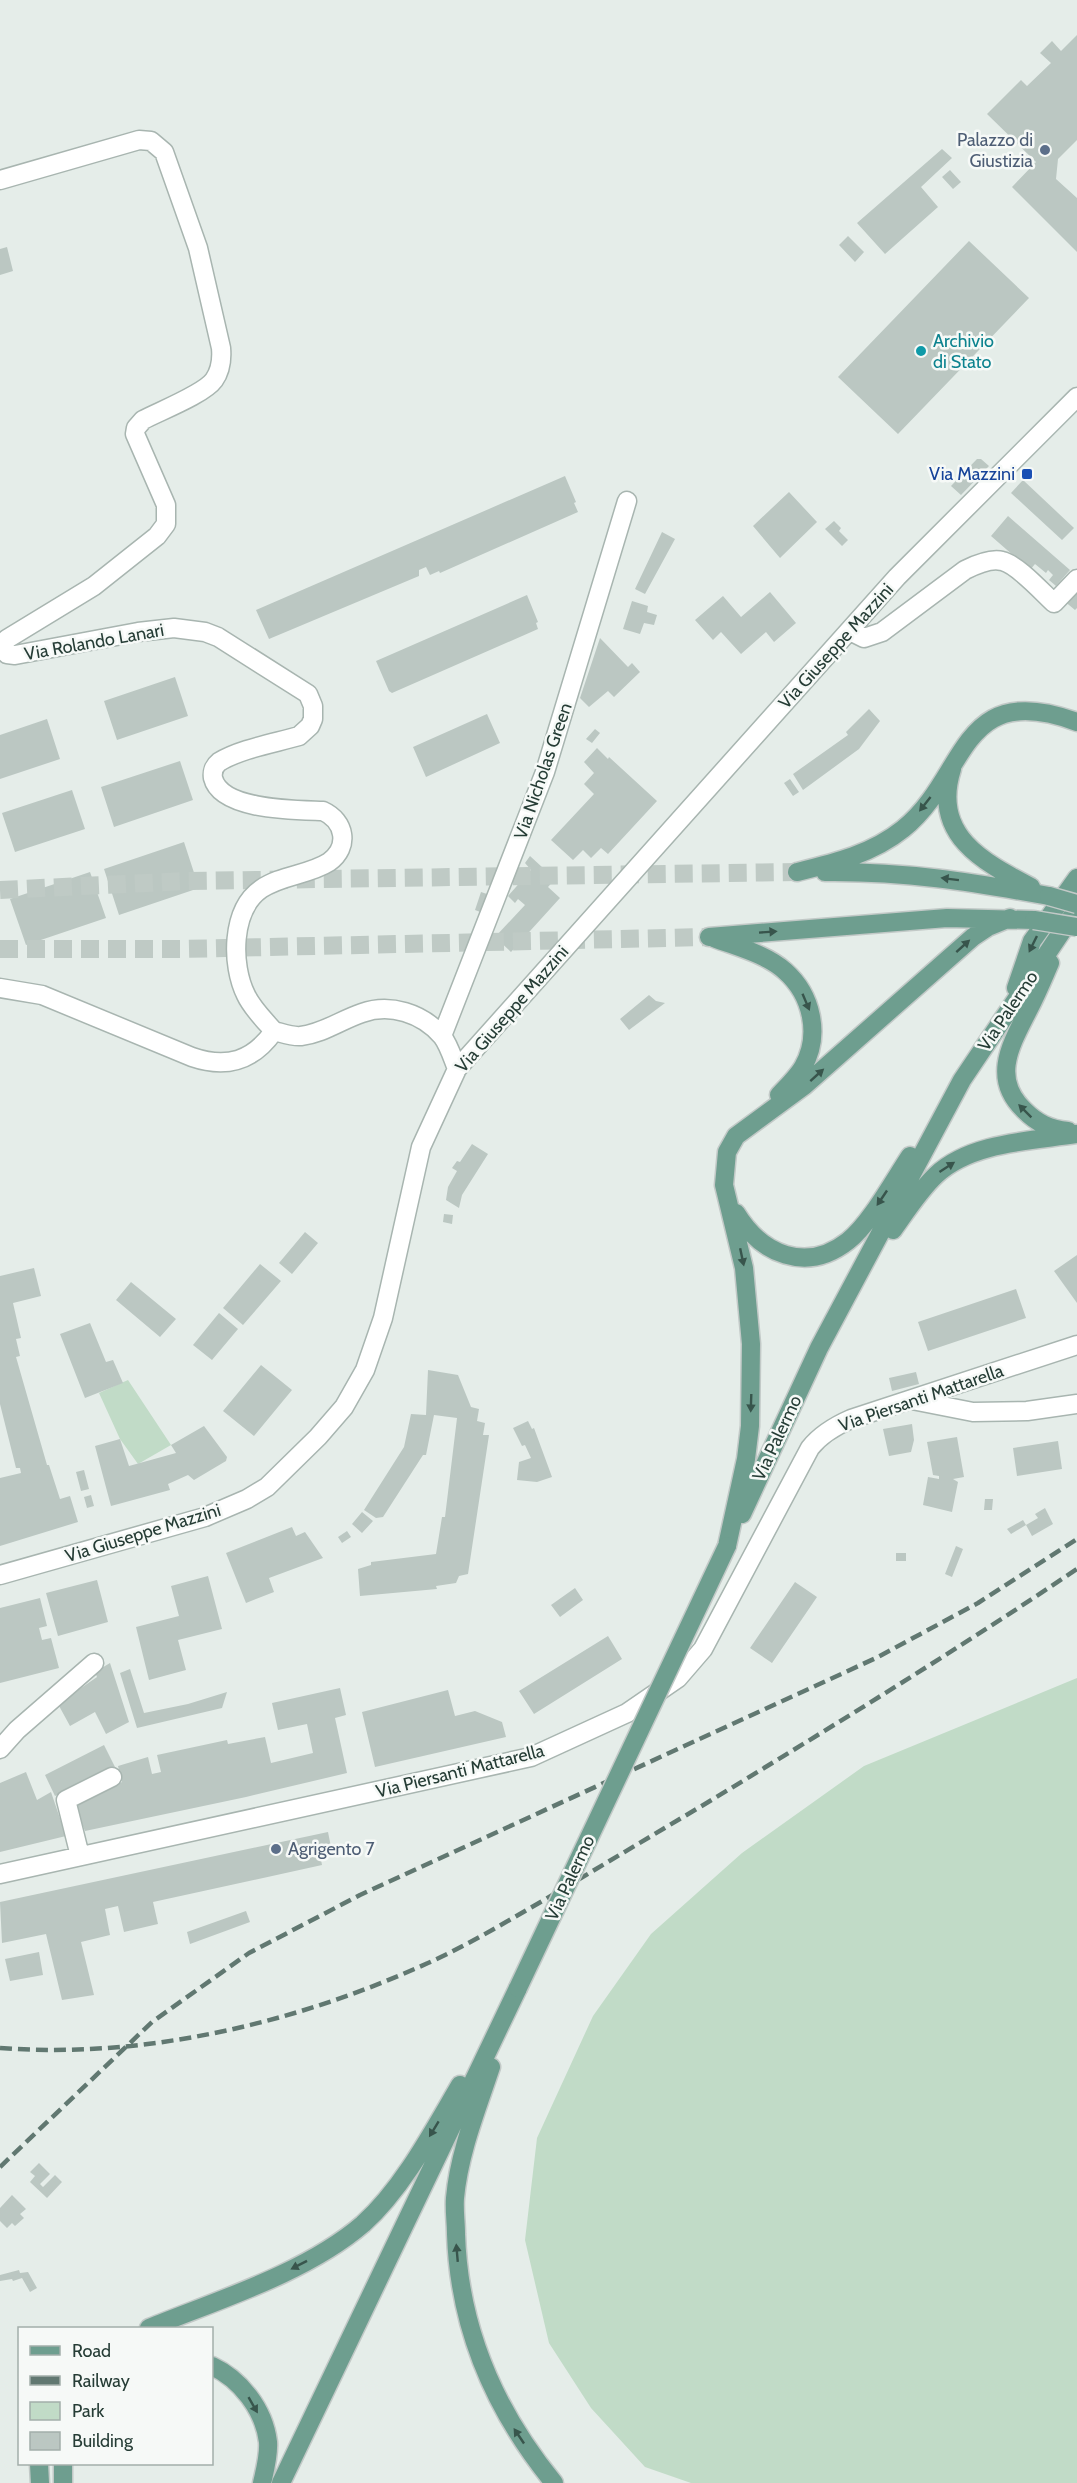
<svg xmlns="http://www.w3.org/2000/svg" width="1077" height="2483" font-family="Cabin,sans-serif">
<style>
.green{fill:#c1dbc7}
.building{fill:#bbc7c2}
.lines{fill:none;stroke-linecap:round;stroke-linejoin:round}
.major-tunnel{stroke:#bfcac5;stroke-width:18;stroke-dasharray:18 9;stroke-linecap:butt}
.minor-casing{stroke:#a8b5b0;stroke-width:21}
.major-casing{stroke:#c2c9c7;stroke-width:21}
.minor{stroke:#fff;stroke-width:18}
.major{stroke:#6e9e8f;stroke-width:18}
.rail{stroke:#617871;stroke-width:4.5;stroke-dasharray:12 6;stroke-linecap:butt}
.major-bridge-casing{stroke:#c2c9c7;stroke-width:21;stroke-linecap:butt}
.major-bridge{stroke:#6e9e8f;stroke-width:18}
.oneway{fill:#38554c}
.service-dot{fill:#5c6f8a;stroke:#f6f9f7;stroke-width:2}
.culture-dot{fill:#0f9aa8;stroke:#f6f9f7;stroke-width:2}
.transit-dot{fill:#1a4fb4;stroke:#f6f9f7;stroke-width:2}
.labels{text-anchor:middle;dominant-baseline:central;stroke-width:5;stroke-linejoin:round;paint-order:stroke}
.service-label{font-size:18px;fill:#4e5e75;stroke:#f6f9f7;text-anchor:end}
.culture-label{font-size:18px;fill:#0d838f;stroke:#f6f9f7;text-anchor:start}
.transit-label{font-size:18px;fill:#164399;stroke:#f6f9f7;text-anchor:end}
.street-label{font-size:18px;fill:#263d36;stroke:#f6f9f7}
</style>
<rect width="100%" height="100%" fill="#e5ede9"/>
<path class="green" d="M128,1380L171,1445L138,1464L120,1439L99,1393Z
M1077,1678V2483H691L645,2467L591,2408L549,2343L525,2240L537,2138L593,2016L651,1934L742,1853L864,1766Z"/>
<path class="building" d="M1077,35V140L1058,159L1056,179L1077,198V252L1012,187L1036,162L987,114L1021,80L1027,86L1051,63L1040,53L1052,41L1061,51Z
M942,149L952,158L921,187L938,207L885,254L857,223Z
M950,170L961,182L953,189L942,177Z
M848,236L864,252L855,262L839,245Z
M969,241L1029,298L898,434L838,377Z
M7,247L13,271L0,275V249Z
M977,459H981L989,466L961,495L951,486Z
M565,476L576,502L574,503L578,512L440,573L439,571L430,575L426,567L419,570V576L269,639L256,610Z
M1023,480L1074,528L1062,540L1011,493Z
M789,492L817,522L780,558L753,526Z
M1008,516L1070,570L1056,586L1049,580L1053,575L1048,570L1046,573L1035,564L1030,570L991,536Z
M834,521L841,528L839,531L848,540L842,546L825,529Z
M662,532L675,539L645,594L635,589Z
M1077,585V608L1075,610L1063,600Z
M770,592L796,623L774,642L766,632L741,654L721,632L713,640L695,620L723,596L741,617Z
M527,595L538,622L536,623L538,629L392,693L389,691L376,661Z
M632,601L648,606L647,612L657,615L654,625L644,623L640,634L623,629Z
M600,638L628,667L632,663L640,672L614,697L608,691L589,707L580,698Z
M175,677L188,716L117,740L104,701Z
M869,709L880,721L859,749L803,790L793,774L848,735L846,732Z
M487,714L500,743L426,777L413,747Z
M47,719L60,759L0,779V735Z
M595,729L600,733L592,743L586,739Z
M597,748L608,759L609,757L657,801L608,854L601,848L591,858L583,850L573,860L551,840L594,794L584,784L594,773L584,762Z
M180,761L193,800L114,827L101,787Z
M790,779L799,792L793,796L784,783Z
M72,790L85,829L15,852L2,813Z
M184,842L199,888L119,915L104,869Z
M530,856L555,879L548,887L560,898L511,952L495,937L525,905L518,899L515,903L508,896L531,870L525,863Z
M90,872L106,918L26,945L10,899Z
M481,892L490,895L483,913L475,910Z
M649,995L656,1001L665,1003L629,1030L620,1019Z
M472,1144L488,1154L462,1195L459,1208L446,1200L448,1187L457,1171L452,1168L457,1161L460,1162Z
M444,1214L453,1215L452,1224L443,1222Z
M305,1232L318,1243L292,1274L279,1263Z
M1077,1255V1303L1054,1271Z
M260,1264L281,1281L243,1325L223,1308Z
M34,1268L41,1296L13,1303L21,1338L16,1339L20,1356L16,1357L47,1465H49L60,1499L70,1496L78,1522L0,1546V1478L21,1473L20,1468H16L0,1404V1276Z
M131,1282L176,1319L160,1337L116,1300Z
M1016,1289L1026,1318L928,1351L918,1322Z
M219,1313L238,1329L212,1360L193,1345Z
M90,1323L106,1362L113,1360L123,1383L85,1398L60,1334Z
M261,1365L292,1390L254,1436L223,1411Z
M428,1370L458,1375L471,1407L479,1409L477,1421L485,1423L483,1435H489L468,1574L459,1576L456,1583L436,1586L437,1589L360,1596L358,1569L371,1565V1562L436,1554L442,1517H445L457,1418L434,1415L426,1455H423L383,1517L376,1518L364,1510L404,1447L411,1414L426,1415Z
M916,1372L919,1384L892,1391L889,1378Z
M528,1421L532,1429L534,1428L552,1477L537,1482L517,1480L519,1462L531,1458L525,1445L522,1446L513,1428Z
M912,1424L914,1440L911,1452L889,1456L883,1429Z
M204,1426L227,1457L226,1461L194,1480L188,1475L168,1484L170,1490L111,1506L95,1446L120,1439L129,1466L176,1453L171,1445Z
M957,1437L964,1477L953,1479L958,1482L952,1512L923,1505L928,1477L939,1479V1476L933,1475L927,1442Z
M1058,1441L1062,1469L1017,1476L1013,1448Z
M84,1470L89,1489L81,1491L76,1472Z
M91,1495L94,1506L87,1508L84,1497Z
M985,1499H993L992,1510H984Z
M1045,1508L1053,1524L1032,1536L1026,1525L1038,1518L1035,1514Z
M362,1512L373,1521L362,1533L352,1524Z
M1023,1520L1026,1525L1011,1534L1007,1529Z
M292,1527L296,1536L305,1532L323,1558L269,1578L274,1592L246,1603L226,1553Z
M347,1531L351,1537L342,1543L338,1537Z
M956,1546L963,1549L952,1577L945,1574Z
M896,1553H906V1561H896Z
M208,1576L222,1629L178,1640L186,1670L149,1680L136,1627L179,1616L171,1586Z
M97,1580L108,1622L58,1636L46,1593Z
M795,1582L817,1597L772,1663L750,1648Z
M575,1588L583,1600L560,1617L551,1605Z
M40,1598L47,1626L39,1628L42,1640L51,1638L59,1668L0,1683V1608Z
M608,1636L622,1659L534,1714L519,1691Z
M110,1663L129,1722L106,1734L95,1712L70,1726L58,1704L97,1677L95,1672Z
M130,1669L144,1713L188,1704L227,1692L222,1708L137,1728L120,1673Z
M340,1688L346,1715L335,1718L347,1773L246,1797L85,1831L74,1804L122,1782L118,1766L148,1757L152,1774L161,1772L157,1755L227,1740L228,1744L265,1737L271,1763L313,1753L307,1724L278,1730L272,1703Z
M448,1690L455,1716L475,1711L502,1722L506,1737L375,1767L362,1712Z
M104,1745L115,1767L55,1796L45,1775Z
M26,1772L37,1800L51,1792L66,1836L0,1852V1783Z
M328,1832L331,1847L319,1849L322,1865L153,1902L158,1924L124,1932L118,1906L105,1909L110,1935L81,1942L94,1995L62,2000L46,1934L2,1943L0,1902Z
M246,1911L250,1922L190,1944L187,1932Z
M39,1952L43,1975L10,1981L5,1959Z
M39,2163L50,2174L40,2184L43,2187L55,2175L62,2182L47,2198L30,2182L35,2176L30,2172Z
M12,2195L26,2209L20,2214L24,2218L15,2226L12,2223L7,2228L0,2221V2208Z
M19,2270L20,2273L28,2272L37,2288L30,2292L22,2278L13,2281L12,2279L0,2281V2275Z"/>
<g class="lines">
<path class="major-tunnel" d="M0,890L187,881L797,872
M0,949H181L709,937"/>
<g class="minor-casing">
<path id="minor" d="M0,180L139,140L151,141L164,152L198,248L221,348C222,359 221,370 214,380C204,394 160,411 143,420L136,428L135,434L166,505V524L157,536L94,586L7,639L3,647L7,654L15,655L138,632L174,628L205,632L218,637L308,694L313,706V719L310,726L299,736C275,743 240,749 219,762C214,766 212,772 213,778C221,811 298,810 323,811C345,821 350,847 329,862C309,875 281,875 261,889C231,910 231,965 246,995C252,1008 264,1020 274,1031
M850,631L864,638L882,632L965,570C975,565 991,558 1002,561C1017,564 1042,592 1054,603L1077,579
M0,988L42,995L192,1057C227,1069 253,1061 274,1031
M274,1031C282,1033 293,1037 301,1036C324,1033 341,1020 362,1013C390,1003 422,1013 442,1036C449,1045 453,1059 457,1069
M442,1036L545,772L627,501
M912,1400L973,1412L1027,1411L1077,1404
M0,1575L205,1517L247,1499L267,1487L318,1437L344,1407L365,1370L383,1318L421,1147L457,1069L897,577L1077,397
M0,1749L17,1730L94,1663
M80,1856L66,1800L112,1777
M0,1874L531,1757L627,1713L678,1678L703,1649L810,1448C821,1434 835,1426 851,1419L1077,1345"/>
</g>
<g class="major-casing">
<path id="major" d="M952,769C931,835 983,862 1031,887
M797,872C834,863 872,854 903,829C969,776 958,678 1077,722
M825,872C903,871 972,882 1049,896
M709,937L947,918L1034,920
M714,938C737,947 766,954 785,971C812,995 821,1035 803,1067C797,1077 788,1086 779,1095
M1050,963C1043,979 1037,994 1029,1009C1012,1043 990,1077 1024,1110C1037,1123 1049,1129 1068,1131
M1016,988L1032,941L1077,878
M736,1213C761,1254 806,1274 848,1241C870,1224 894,1180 910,1156
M893,1230C906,1212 919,1191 936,1175C971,1142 1032,1141 1077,1134
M742,1514L819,1348L962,1080L1077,909
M727,1546L746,1459L750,1426L751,1344L744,1268L724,1185L727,1152L736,1136L804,1086L973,937L988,927L1010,918
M491,2067C477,2109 459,2153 455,2198C454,2210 456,2222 456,2234C459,2328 495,2411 554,2483
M149,2328C218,2300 306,2273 363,2224C403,2188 433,2131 460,2085
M212,2366C240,2379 264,2409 268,2442C269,2456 265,2470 262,2483
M39,2464L40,2483
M63,2483V2464
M281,2483L518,1988"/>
</g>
<use href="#minor" class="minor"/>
<use href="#major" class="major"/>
<path class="rail" d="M0,2048C145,2059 296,2023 428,1963C468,1945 506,1922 544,1900C598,1868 651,1836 705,1804C830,1728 955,1651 1077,1569
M0,2167L152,2022L249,1953L360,1895L876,1658L978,1603L1077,1539"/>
<g class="major-bridge-casing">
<path id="major-bridge" d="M1049,896L1077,904
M1034,920L1077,927
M518,1988L727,1546"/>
</g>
<use href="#major-bridge" class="major-bridge"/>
</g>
<defs><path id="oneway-solid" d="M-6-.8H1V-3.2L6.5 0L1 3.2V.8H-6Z" transform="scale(1.5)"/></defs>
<g class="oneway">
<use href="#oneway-solid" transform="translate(925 804) rotate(128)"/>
<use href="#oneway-solid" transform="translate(950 879) rotate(-173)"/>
<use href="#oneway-solid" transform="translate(768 932) rotate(-4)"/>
<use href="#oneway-solid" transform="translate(1033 944) rotate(116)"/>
<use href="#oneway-solid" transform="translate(963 946) rotate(-42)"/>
<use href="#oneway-solid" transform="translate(806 1002) rotate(67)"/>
<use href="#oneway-solid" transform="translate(817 1075) rotate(-42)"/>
<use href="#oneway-solid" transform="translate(1025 1111) rotate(-135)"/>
<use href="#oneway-solid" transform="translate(947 1167) rotate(-33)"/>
<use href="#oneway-solid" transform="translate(882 1198) rotate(124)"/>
<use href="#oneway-solid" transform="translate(742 1257) rotate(78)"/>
<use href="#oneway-solid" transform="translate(751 1403) rotate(92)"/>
<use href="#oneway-solid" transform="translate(434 2129) rotate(121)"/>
<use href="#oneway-solid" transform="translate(457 2253) rotate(-95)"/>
<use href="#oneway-solid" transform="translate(299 2265) rotate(153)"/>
<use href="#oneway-solid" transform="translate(253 2405) rotate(60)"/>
<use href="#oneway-solid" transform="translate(519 2436) rotate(-124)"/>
</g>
<g class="service-dot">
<circle cx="1045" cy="150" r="6"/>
<circle cx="276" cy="1849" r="6"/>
</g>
<circle class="culture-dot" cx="921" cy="351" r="6"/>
<rect class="transit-dot" x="1021" y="468" width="12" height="12" rx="3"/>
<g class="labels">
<g class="service-label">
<text x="1033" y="140">Palazzo di<tspan x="1033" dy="21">Giustizia</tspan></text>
<text x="288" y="1849" text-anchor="start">Agrigento 7</text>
</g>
<g class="culture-label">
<text x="933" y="341">Archivio<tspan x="933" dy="21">di Stato</tspan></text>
</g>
<g class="transit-label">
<text x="1015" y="474">Via Mazzini</text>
</g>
<g class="street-label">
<text transform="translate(94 642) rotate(-10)">Via Rolando Lanari</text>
<text transform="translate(836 646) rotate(-48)">Via Giuseppe Mazzini</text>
<text transform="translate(543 771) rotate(-71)">Via Nicholas Green</text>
<text transform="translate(512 1009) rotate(-49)">Via Giuseppe Mazzini</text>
<text transform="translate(1008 1011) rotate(-56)">Via Palermo</text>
<text transform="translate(921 1398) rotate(-19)">Via Piersanti Mattarella</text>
<text transform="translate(777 1438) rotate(-65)">Via Palermo</text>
<text transform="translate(143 1533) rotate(-17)">Via Giuseppe Mazzini</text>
<text transform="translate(460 1771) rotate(-14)">Via Piersanti Mattarella</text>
<text transform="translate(570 1878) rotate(-65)">Via Palermo</text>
</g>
</g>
<rect x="18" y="2327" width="195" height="138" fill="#f6f9f7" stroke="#a3aeaa" stroke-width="1.5"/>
<rect x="30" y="2346" width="30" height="9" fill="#6e9e8f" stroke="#a3aeaa" stroke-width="1.5"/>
<text x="72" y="2357" font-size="18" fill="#263d36">Road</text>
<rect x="30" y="2376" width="30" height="9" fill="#617871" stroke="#a3aeaa" stroke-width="1.5"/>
<text x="72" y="2387" font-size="18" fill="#263d36">Railway</text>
<rect x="30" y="2402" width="30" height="18" fill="#c1dbc7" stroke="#a3aeaa" stroke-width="1.5"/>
<text x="72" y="2417" font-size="18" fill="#263d36">Park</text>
<rect x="30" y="2432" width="30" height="18" fill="#bbc7c2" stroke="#a3aeaa" stroke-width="1.5"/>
<text x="72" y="2447" font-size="18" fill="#263d36">Building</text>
</svg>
